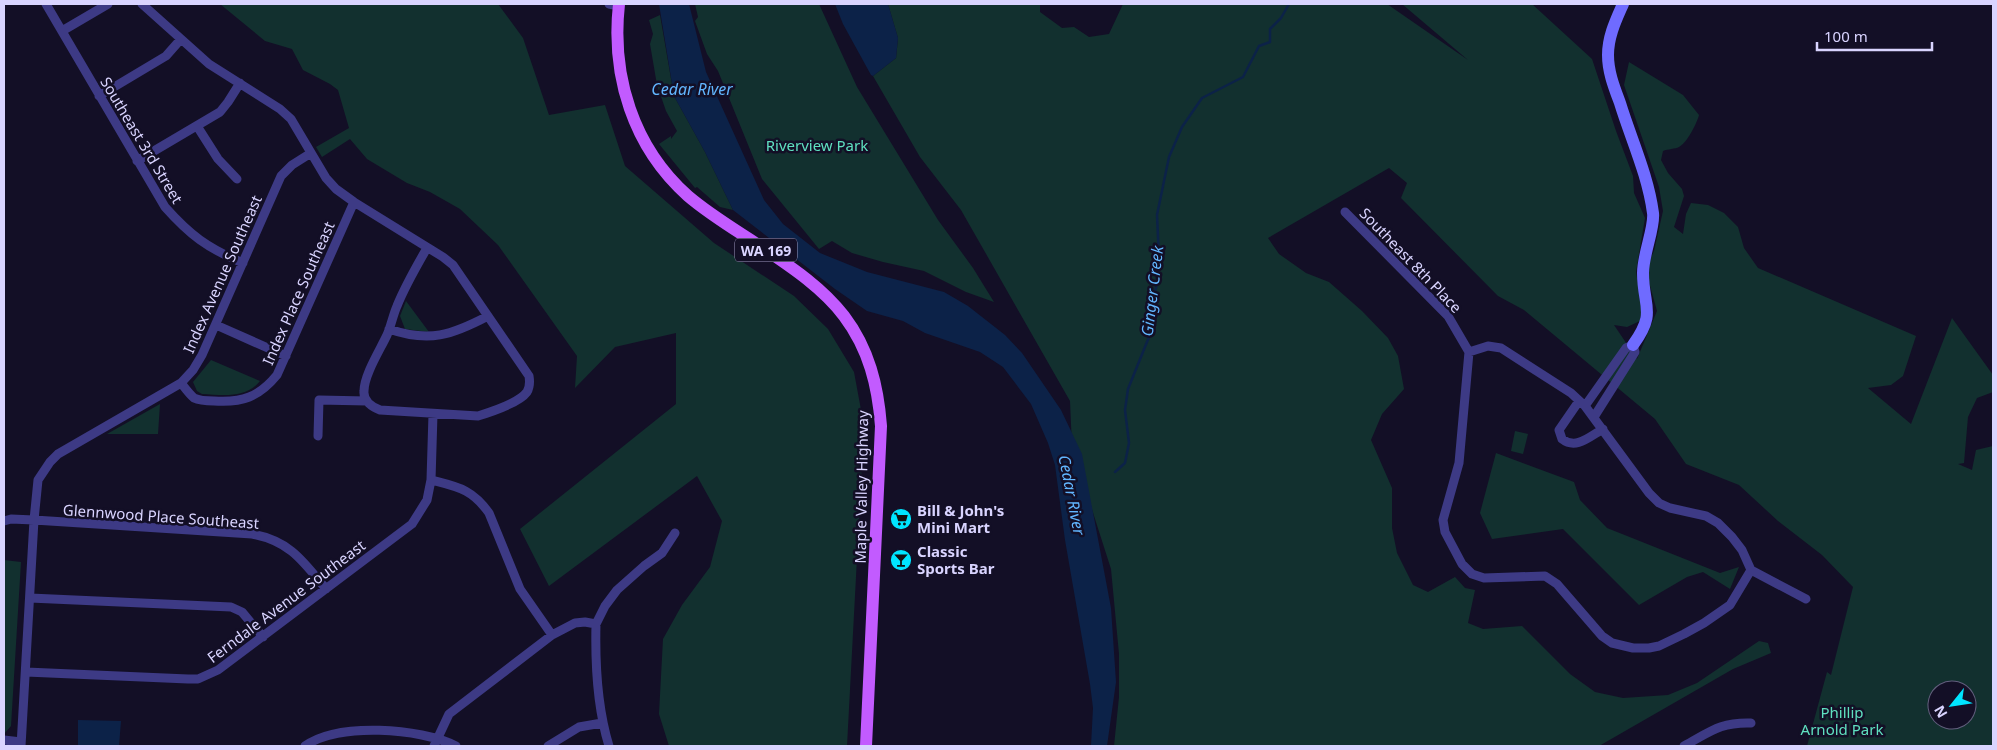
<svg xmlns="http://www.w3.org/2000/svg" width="1997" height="750" font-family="'Noto Sans',sans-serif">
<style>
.green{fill:#12302f;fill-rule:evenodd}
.water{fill:#0c2248}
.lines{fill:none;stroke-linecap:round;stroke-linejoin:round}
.stream{stroke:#0c2248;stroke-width:2.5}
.street{stroke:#3d3a85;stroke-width:9}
.secondary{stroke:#6f6bff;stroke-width:12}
.primary{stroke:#c25bff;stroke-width:12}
.labels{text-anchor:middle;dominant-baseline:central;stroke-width:5;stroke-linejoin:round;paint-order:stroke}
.shield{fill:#130f26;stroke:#9e99be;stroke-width:1}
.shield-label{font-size:14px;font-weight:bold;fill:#d9d4ff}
.street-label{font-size:15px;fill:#d9d4ff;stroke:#130f26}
.park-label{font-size:15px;fill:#5fe0c0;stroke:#130f26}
.poi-label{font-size:15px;font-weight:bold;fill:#d9d4ff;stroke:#130f26;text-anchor:start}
.water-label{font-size:16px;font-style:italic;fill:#62b6ff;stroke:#130f26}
</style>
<rect width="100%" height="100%" fill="#130f26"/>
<path class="green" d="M220,4H498L523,38L549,115L605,105L625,166L714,243L794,296L828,329L854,372L864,426L847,746H669L659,714L663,639L682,605L710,567L722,521L697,476L549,586L520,529L676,404V333L615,347L575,388L577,356L498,245L460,209L430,192L407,183L367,159L350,139L322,157L316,147L349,128L338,90L330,84L303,70L292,49L265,41Z
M695,4H819L857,87L938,220L973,268L994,302L966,292L924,271L883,262L852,253L832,241L819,249L762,179L718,71L707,54L695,21L698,17Z
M888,4H1040V12L1062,28L1074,27L1089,37L1109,34L1123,4H1387L1468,60L1402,4H1532L1592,59L1616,131L1633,176L1634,193L1645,218L1636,272L1642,308L1640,321L1627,327L1614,325L1637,359L1657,311L1649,282L1648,264L1654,251L1663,211L1659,187L1624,85L1629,62L1683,95L1699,115C1697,123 1687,143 1679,147C1675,149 1668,149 1663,151L1661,160L1668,173L1682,189L1684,196L1674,227L1683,234L1686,214L1691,203L1708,205L1724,213L1738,227L1744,248L1758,268L1916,336L1903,376L1891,385L1868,388L1911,424L1952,318L1993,375V392L1977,398L1968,417L1964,463L1958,464L1972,470L1976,450L1993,446V746H1807L1827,672L1831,675L1853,587L1822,555L1778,521L1739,485L1686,464L1655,419L1524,310L1498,296L1401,198L1407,183L1389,168L1268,238L1279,254L1306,273L1329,282L1362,311L1388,338L1398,356L1404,389L1382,414L1371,440L1392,488V528L1397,553L1413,585L1428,592L1455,577L1465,588L1475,590L1468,623L1483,629L1522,626L1570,674L1595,692L1623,698L1668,695L1697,683L1759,641L1768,643L1771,653L1733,669L1599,746H1114L1119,697V654L1111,569L1072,447L1070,401L961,210L920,157L873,76L896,58L898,38ZM1937,690H1967V720H1937Z
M660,15L674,96L705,152L733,210L720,207L697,187L695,188L659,144L671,136V139L677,131L666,111L657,85L650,44L653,34L649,20Z
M406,301L429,332L405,329L400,316Z
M211,360L260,381C246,399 223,395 202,394L197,391L193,382Z
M160,404L158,434H107Z
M1515,431L1528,434L1523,454L1511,451Z
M1496,453L1574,482L1580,500L1607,528L1720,573L1739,567L1730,589L1703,572L1687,577L1639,605L1563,529L1492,539L1480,513Z
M4,560L21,562L11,726L4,734Z"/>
<path class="water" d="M659,4H689L706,72L764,200L783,224L820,253L867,272L944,292L968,306L1005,335L1022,353L1061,410L1082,454L1111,608L1116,682L1107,746H1091L1093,708L1090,684L1065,540L1055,465L1048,443L1031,404L1003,367L980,352L925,333L903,321L867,311L835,289L733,210L705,152L674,96Z
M835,4H888L898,38L896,58L873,76L871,75L843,24Z
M78,720L121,721L119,746H78Z"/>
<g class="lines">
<path class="stream" d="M1115,472L1125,463L1129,443L1125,410L1128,389L1149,337V311L1156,288L1159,258L1157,215L1169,157L1182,127L1202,98L1243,77L1259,46L1270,42V29L1281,18L1289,4"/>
<path class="street" d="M46,4L165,207C190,235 207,248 243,263
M142,4L209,64L280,109L291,119L326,178L336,189L354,202L443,257L453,265L529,376C530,382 530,387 527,392C519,403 491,412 478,416L380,410C372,407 363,401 364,391C364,375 380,350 387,335C391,326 393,315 397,306C405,286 416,267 427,248
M609,4L619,6
M62,31L108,4
M99,96L166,56L181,39
M197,126L218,159L237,179
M137,161L220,112L228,102L240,83
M1345,212L1448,316L1469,352L1459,463L1443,520L1445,532L1462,564L1472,574L1484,578L1545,576L1557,584L1602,636L1612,643L1633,648H1649L1659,646L1684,634L1704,623L1730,605L1751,570
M216,325L286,356
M389,329C429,343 452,335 488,316
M1469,352L1488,346L1501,348L1571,393L1585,406L1649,493L1659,503L1670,508L1706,516L1718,523L1732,537L1742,550L1751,570L1806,599
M181,383C185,388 189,394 194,398C200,401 208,401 214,401C242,403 259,397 277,375L354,202
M1579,401L1559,430L1562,439C1576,450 1589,437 1603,429
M1585,406L1626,348L1633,345L1635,352L1594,417
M318,436L319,400L367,401
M431,480C458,487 472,489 489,513L520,589L552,635
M4,521L11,519L34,520L252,534C290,541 303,561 326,589
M30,598L231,607L242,612L263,637
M596,624C595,665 597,707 609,746
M26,672L188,679H198L218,670L412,524L427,500L431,480L433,414
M4,740L21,742
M21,746L34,520L38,480L50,462L58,454L181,383L193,370L202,355L281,176L292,165L311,153
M305,746C338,722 420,728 456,746
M434,746L449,714L552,635L575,623L585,622L596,624L605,606L617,590L644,566L662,553L675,533
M548,746L579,727L602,723
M1684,746C1710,732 1720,722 1751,723"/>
<path class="secondary" d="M1623,4C1616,20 1608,36 1608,55C1608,72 1614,87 1620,103C1631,139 1648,175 1653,213C1655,227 1643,254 1643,273C1643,307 1657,312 1633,345"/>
<path class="primary" d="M619,4C611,76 633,147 688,196C709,214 734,229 757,244C788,265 821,286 844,316C869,349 878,386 881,426L866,746"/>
</g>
<defs>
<g id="supermarket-disc" transform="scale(1.125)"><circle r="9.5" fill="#00e5ff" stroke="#130f26"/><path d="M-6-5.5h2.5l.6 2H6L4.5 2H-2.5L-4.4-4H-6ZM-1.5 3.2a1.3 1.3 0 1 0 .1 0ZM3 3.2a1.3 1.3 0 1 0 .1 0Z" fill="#111"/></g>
<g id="bar-disc" transform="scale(1.125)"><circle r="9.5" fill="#00e5ff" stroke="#130f26"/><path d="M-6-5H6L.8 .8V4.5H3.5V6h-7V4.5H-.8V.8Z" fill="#111"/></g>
</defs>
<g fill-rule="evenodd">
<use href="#supermarket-disc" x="901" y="519"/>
<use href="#bar-disc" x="901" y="560"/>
</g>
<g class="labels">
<rect class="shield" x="735" y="238.5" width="62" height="23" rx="4"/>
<g class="shield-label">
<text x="766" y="250">WA 169</text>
</g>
<g class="street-label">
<text transform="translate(142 140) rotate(59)">Southeast 3rd Street</text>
<text transform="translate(1411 260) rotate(46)">Southeast 8th Place</text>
<text transform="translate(222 274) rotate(-66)">Index Avenue Southeast</text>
<text transform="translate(298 293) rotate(-66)">Index Place Southeast</text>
<text transform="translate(861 487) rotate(-89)">Maple Valley Highway</text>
<text transform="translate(161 516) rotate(4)">Glennwood Place Southeast</text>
<text transform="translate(286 601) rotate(-37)">Ferndale Avenue Southeast</text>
</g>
<g class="park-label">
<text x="817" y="145">Riverview Park</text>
<text x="1842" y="712">Phillip<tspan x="1842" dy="17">Arnold Park</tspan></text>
</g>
<g class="poi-label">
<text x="917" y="510">Bill &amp; John's<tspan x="917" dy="17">Mini Mart</tspan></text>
<text x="917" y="551">Classic<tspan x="917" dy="17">Sports Bar</tspan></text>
</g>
<g class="water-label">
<text x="692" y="89">Cedar River</text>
<text transform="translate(1152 291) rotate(-83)">Ginger Creek</text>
<text transform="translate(1072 495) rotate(79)">Cedar River</text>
</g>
</g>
<rect width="1997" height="750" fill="none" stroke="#d9d4ff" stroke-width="10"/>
<g transform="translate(1952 705) rotate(240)"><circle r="24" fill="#130f26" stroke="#625e7d"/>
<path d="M0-4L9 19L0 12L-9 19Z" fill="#00e5ff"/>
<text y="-8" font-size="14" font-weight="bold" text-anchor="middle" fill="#d9d4ff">N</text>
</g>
<path d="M1817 42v8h115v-8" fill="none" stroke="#d9d4ff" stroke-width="2.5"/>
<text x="1824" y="42" font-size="15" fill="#d9d4ff" stroke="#130f26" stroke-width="4" paint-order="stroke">100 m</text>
</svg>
